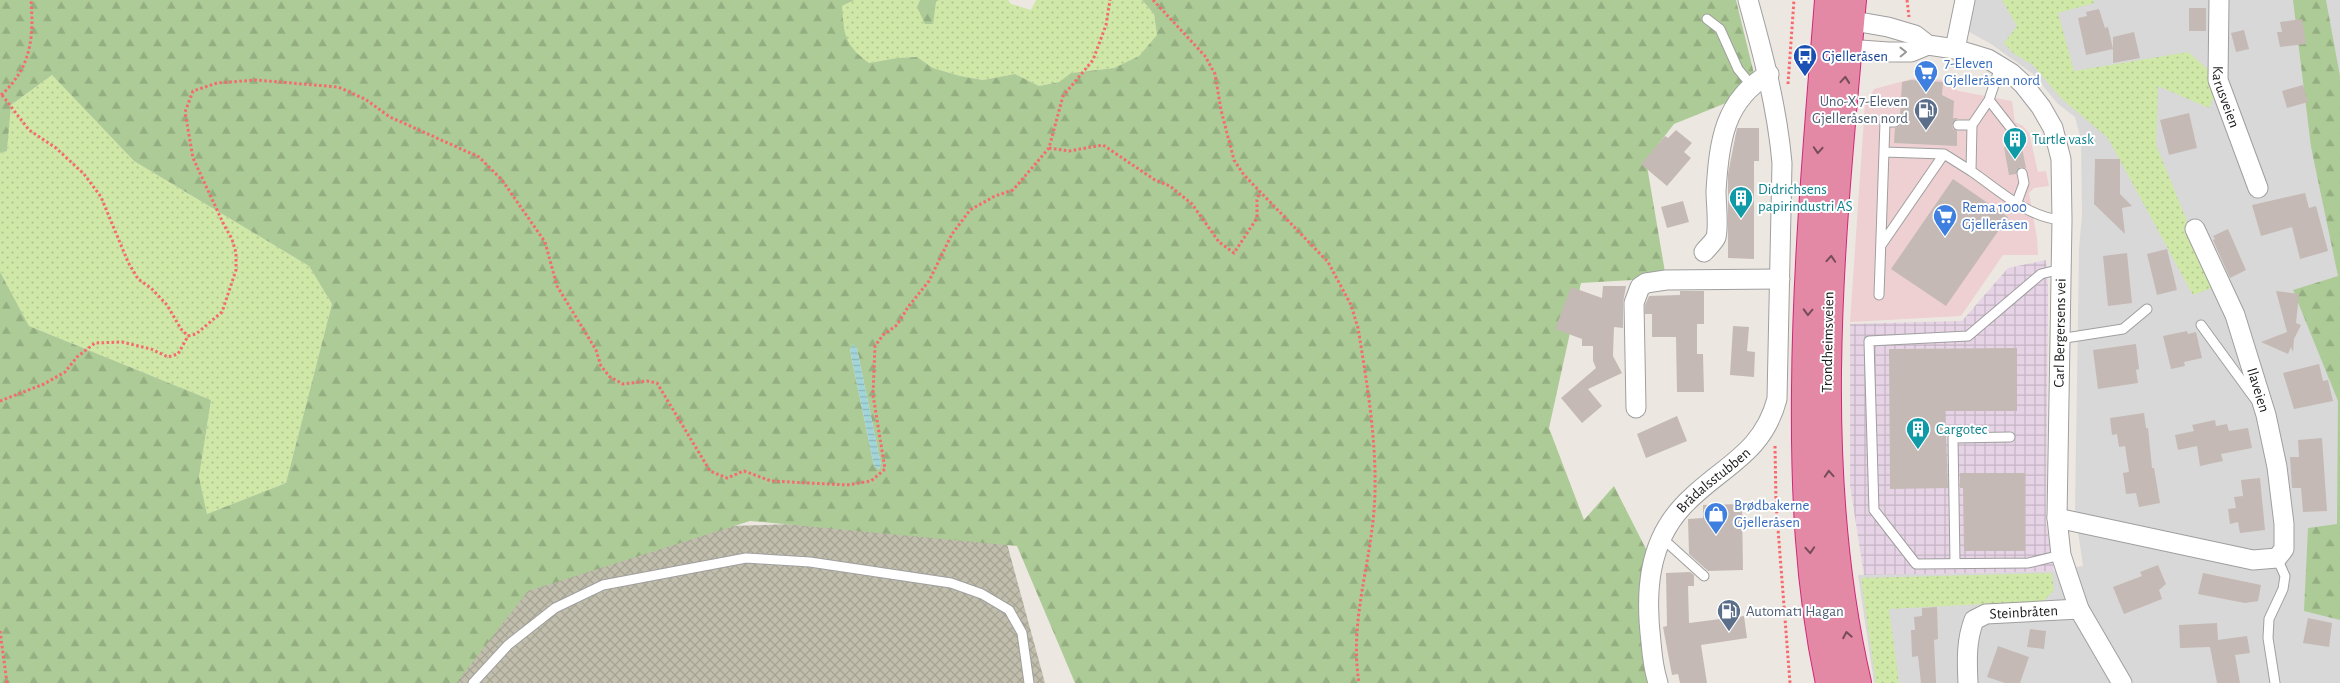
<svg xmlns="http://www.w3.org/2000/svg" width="2340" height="683" font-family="'Alegreya Sans',sans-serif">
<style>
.residential{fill:#d9d8d8}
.commercial{fill:#eed0d2}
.industrial{fill:url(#industrial-grid)}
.construction{fill:url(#construction-cross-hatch)}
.grass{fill:url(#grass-dots)}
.forest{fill:url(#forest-firs);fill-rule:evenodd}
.water{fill:url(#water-rules)}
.building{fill:#c4b9b4}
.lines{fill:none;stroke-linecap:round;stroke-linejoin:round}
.lane-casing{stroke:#9f9f9f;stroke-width:11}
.street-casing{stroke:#9f9f9f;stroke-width:21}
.highway-casing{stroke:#d12778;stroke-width:30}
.path{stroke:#f6696d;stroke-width:3;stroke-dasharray:2.5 2.5;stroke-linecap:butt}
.lane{stroke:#fff;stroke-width:9}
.street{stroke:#fff;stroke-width:19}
.highway{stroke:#e389a6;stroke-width:28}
.oneway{stroke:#989898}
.oneway2{stroke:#754c5a}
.labels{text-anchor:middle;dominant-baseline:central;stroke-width:4;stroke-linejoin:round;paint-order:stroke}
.transit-label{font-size:15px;fill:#164399;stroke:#fff;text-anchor:start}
.shop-label{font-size:15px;fill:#366cbe;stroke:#fff;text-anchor:start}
.street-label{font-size:15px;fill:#1b1b1b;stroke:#fff}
.service-label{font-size:15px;fill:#4e5e75;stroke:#fff;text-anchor:end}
.culture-label{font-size:15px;fill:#0d838f;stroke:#fff;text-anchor:start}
</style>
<defs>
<pattern id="industrial-grid" width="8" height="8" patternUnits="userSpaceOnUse" patternTransform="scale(1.25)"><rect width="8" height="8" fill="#e6d3e5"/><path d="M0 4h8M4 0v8" fill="none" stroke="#c5b5c4"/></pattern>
<pattern id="construction-cross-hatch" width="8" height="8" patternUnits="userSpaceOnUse" patternTransform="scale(1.25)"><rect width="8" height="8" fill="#c1bead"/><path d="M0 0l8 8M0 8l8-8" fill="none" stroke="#a5a394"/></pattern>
<pattern id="grass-dots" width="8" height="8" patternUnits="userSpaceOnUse" patternTransform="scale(1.25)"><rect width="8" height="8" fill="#cfe7a7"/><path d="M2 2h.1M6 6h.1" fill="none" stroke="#b1c68f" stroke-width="1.8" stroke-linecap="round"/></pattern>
<pattern id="forest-firs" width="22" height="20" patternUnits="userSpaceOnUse" patternTransform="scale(1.25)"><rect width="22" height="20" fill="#adcb96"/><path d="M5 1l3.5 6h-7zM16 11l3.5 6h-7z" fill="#94ae81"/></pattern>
<pattern id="water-rules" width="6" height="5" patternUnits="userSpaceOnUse" patternTransform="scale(1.25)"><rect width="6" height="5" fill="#a2d5da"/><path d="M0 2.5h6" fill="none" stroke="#8bb6ba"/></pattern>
</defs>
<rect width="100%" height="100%" fill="#ede7e1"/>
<path class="residential" d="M1959,0H2340V683H1874L1858,575L2054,571L2083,566L2075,511L2079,248L2082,215L2081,140L2075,117L2058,104L2033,74L1991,44L1955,24Z"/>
<path class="commercial" d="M1915,78L1948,80V86L1959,91L2012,101L2015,122L2023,126L2029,133L2038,172L2046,171L2049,186L2034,188L2029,193L2037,238L2038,255H2003L1961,316L1850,322L1865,104L1874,89Z"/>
<path class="industrial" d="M2046,260L2048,288L2046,523L2054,571L1864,575L1850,485V324L1962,321L2008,268Z"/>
<path class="construction" d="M1000,518L1045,683H425L490,588L657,528Z"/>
<path class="grass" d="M854,0H920L917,7L932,24L936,2L939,0H1008L1011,4L1031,10L1036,0H1142L1154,14L1157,35L1139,56L1114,68L1071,73L1059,82L1039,86L1015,74L983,80L960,76L933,68L917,57L897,58L869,63C845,45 844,36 841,6Z
M2002,0H2094V3L2058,13L2074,71L2188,52L2221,81L2209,108L2158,86L2156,145L2214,287L2193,295L2108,138L2061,98L2033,65L2013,53L2004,43L2017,26Z
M52,75L134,161L309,266L332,304L286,483L207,514L199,477L211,400L29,326L0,272V153L7,151L11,105Z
M2052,573L2054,590L2044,601L1889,609L1899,683H1876L1861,578Z"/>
<path class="forest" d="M0,0H854L842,6C844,36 845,45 869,63L897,58L917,57L933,68L960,76L983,80L1015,74L1039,86L1059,82L1071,73L1114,68L1139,56L1157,35L1154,14L1142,0H1736L1758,90L1674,124L1646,160L1666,278L1581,283L1549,428L1584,520L1614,486L1647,551L1645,578L1658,683H1075L1017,546L750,521L528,591L456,683H0V272L29,326L211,400L199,477L207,514L286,483L332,304L309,266L134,161L52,75L11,105L7,151L0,153ZM853,345L857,349L881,465L879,469L874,466L850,350Z
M920,0H939L936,2L933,24H925L917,7Z
M2293,0H2326L2340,76V620L2304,611L2308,528L2337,524L2338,401L2293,290L2338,276L2311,147Z"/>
<path class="water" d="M853,344L857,349L881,465L879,469L874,466L850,350Z"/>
<path class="building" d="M2189,8H2206V31H2189Z
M2099,9L2105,28L2108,27L2113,49L2086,55L2078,18L2087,16L2086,12Z
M2302,19L2306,44L2280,47L2277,32H2282L2280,22Z
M2244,30L2249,49L2236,52L2231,33Z
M2134,32L2140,58L2113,63V37Z
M1911,80L1943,82L1942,95L1954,101L1953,118H1958L1952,125L1953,129L1957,131V146L1894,143L1895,128L1899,127L1901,122L1900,118L1895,116H1900L1902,82Z
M2303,85L2308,102L2287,108L2282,91Z
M2189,113L2197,148L2169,155L2160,120Z
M1737,128H1759V161H1754V259L1728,258V174Z
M1676,130L1692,143L1684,152L1691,158L1667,186L1641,164L1665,136L1668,138Z
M2011,146L2016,151L2022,148L2026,168L2020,167L2016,174L2009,175L2004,147Z
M2095,159H2120V194L2132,206L2122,208L2125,234L2094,204Z
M1953,179L2008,217L1946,306L1891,269Z
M2305,193L2309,208L2316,206L2328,251L2300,259L2292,227L2261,236L2252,205Z
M1683,201L1689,222L1667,228L1661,207Z
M2228,229L2246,270L2230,278L2213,240L2215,239L2213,236Z
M2167,249L2177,290L2157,295L2147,254Z
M2127,253L2132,303L2108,306L2103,256Z
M1603,286H1626L1623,303V328L1614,327L1613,356L1622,373L1588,389L1602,406L1582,423L1561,398L1596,368L1593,361V346H1582V339L1555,329L1571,287L1602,298Z
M1680,291H1704V324H1697V354H1703L1704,392H1677L1676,337H1652V314H1645V305L1649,296L1680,295Z
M2276,291L2299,294L2296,323L2301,325L2294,339L2293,352L2291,347L2288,354L2261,342L2287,332Z
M1733,326L1749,327L1747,351L1755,352L1754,377L1730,375Z
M2187,331L2188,334L2196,332L2202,358L2184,362L2185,366L2171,369L2163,336Z
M2136,344L2139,369L2136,370L2138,383L2098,389L2093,350Z
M2017,348V411H1945L1948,488L1890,489L1889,349Z
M2319,364L2323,381L2328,380L2333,401L2294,409L2283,373Z
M2144,413L2146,428H2148L2152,468H2154L2160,503L2139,507L2136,493L2126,494L2123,473L2129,472L2125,446L2119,447L2117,434L2112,435L2110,418Z
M1677,416L1687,441L1646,458L1637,434Z
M2215,420L2216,426L2227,424L2229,431L2248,428L2252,448L2221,454L2223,461L2200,466L2197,446L2178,450L2175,435L2194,431L2192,425Z
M2322,438L2327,511L2303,512L2301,488H2292L2290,457H2299L2298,440Z
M1960,473H2025V551H1964L1963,488H1960Z
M2260,478L2265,530L2240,533L2238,522L2230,524L2228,509L2236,508L2234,497L2243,496L2241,480Z
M1742,504L1743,570L1708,571L1689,554L1688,519L1703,518V505Z
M2158,565L2166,584L2159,590L2162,599L2124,614L2113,587L2142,576L2140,572Z
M1690,572L1694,575V586H1688L1689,623L1744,616L1747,638L1701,645L1707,683H1680L1678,674L1672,675L1663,627L1667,626L1666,573Z
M2203,573L2261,585L2258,601L2245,603L2198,594Z
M1937,607L1938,639L1934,640L1936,683H1921L1918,656L1912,657L1911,630H1915L1914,617L1922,616V608Z
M2308,618L2332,623L2329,647L2303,643Z
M2217,623L2218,640L2247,636L2250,653L2235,655L2240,683H2217L2210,647L2180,648L2179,625Z
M2030,629L2046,631L2044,649L2027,647Z
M1998,646L2029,657L2020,683H2005L1987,677Z"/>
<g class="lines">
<g class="lane-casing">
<path id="lane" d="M1707,19L1720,29L1738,69L1751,85
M2000,67L1989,100L1972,125L1971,171C1999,190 2028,218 2062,220
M1989,100L2014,132L2017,145
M1958,125H1972
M1884,152L1944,154L1971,171
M2017,202L2024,183L2022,173
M1882,244L1944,154
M2061,269L2041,274L1968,336L1869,341L1874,510L1916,564L2028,563L2061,555
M1879,295L1885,122H1895
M2201,325L2255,399
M2059,339L2123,329L2147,309
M1662,538L1704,576
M1955,563L1953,438L2010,437
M473,683L508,645L555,608L603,585L746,558L810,562L951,583L982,594L1009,610L1022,633L1029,683
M2275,683L2268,638L2269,619L2283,589L2285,576L2277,558"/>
</g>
<g class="street-casing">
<g id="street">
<path id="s1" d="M2219,0L2218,80L2258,188"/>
<path d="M1839,26L1850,22L1865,23L1888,27L1915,35L1928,45L1955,49L1988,59L2011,73L2023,84L2041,107L2053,128L2061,159L2062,220L2057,518L2061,555L2079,609L2122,683"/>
<path d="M1839,42L1847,49L1888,52H1911L1928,45"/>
<path d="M1955,49L1965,0"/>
<path d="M1704,252C1707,248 1714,242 1716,237C1719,226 1716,203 1716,191C1719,142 1724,100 1769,74"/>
<path d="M1636,408L1634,303L1640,287L1646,283L1666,280L1780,279"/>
<path d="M2057,518L2253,560L2277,558L2284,549V524L2277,467L2266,415L2235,315L2195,229"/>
<path id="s2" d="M1658,683C1654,670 1652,655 1651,642C1645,593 1648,543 1683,506C1719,467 1762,456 1777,399L1782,163C1777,107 1763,54 1748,0"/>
<path id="s3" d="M1968,683C1967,661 1966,641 1974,620L1986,614L2079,609"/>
</g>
</g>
<g class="highway-casing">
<path id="highway" d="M1829,0C1819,129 1807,259 1806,389C1805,488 1809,586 1830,683
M1852,0C1832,227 1805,458 1857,683"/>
</g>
<path class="path" d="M1153,0L1205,56L1215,74L1221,110L1234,160L1244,175L1328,262L1351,305L1358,328C1368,389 1380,459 1373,521C1367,576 1350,627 1359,683
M1907,0L1909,17
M1788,84L1794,0
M1,95C31,68 34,38 31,0
M2,95L29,130L56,148L84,174L101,197L128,262L138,279L151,288L167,305L181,329L188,336
M1049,148L1069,151L1103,145L1155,180L1170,186L1192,204L1219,242L1234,253L1257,218V200L1260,191
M0,401L44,384L65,372L77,357L95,343L122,342L151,349L168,357L178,354L188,336L196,334L222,312L236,270V253L232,239L224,225L193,158L185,112L193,91L217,83L256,80L338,87L365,99L390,117L479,157L502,180L545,242L557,286L596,350L601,366L610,377L623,384L647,381L657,383L710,471L727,478L744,471L771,481L847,485L871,481L885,469L873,395L875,346L883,335L897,325L908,307L929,281L952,234L970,210L995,196L1013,190L1049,148L1063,96L1093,60L1106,25L1110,0
M1775,446L1776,503L1790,683
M0,631L7,683"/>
<use href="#lane" class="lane"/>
<use href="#street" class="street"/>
<use href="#highway" class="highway"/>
</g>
<defs><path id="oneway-chevron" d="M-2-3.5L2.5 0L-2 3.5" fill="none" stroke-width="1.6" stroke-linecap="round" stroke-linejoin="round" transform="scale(1.25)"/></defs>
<use class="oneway" href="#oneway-chevron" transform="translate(1903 52) rotate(-1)"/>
<g class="oneway2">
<use href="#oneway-chevron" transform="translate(1845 80) rotate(-85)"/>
<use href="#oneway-chevron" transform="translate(1818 150) rotate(94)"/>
<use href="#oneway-chevron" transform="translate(1831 259) rotate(-86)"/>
<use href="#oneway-chevron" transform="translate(1808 312) rotate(92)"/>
<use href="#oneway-chevron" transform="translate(1829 474) rotate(-94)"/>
<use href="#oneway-chevron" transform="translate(1810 550) rotate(86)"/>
<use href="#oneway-chevron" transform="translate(1847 635) rotate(-100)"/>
</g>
<defs>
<g id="bus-pin" transform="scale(1.25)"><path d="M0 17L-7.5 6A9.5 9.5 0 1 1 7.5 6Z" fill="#1a4fb4" stroke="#fff"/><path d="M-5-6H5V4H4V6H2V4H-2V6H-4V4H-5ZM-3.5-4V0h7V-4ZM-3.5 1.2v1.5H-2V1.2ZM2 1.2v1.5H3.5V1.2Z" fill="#fff"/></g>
<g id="supermarket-pin" transform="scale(1.25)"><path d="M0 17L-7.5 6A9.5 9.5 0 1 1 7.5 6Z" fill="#3f7fe0" stroke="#fff"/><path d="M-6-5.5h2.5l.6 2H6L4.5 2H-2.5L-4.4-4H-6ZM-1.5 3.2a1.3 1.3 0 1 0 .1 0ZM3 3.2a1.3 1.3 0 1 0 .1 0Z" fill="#fff"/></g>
<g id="fuel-pin" transform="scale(1.25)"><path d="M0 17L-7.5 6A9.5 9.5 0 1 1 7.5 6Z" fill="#5c6f8a" stroke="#fff"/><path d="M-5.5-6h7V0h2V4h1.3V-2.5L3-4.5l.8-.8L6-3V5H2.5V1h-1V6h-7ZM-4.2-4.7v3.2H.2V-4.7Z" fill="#fff"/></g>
<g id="building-pin" transform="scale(1.25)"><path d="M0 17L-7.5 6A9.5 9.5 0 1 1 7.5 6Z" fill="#0f9aa8" stroke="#fff"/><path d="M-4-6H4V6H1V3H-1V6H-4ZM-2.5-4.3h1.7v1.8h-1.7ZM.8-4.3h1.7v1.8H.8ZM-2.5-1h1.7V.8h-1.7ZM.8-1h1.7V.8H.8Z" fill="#fff"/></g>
<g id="shop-pin" transform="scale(1.25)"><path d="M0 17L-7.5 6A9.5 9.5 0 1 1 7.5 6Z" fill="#3f7fe0" stroke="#fff"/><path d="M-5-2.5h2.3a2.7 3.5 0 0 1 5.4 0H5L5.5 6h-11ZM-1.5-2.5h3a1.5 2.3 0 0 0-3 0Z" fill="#fff"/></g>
</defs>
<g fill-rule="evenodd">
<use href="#bus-pin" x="1805" y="56"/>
<use href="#supermarket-pin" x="1926" y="72"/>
<use href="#fuel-pin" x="1926" y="110"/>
<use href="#building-pin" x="2015" y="139"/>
<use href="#building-pin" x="1741" y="198"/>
<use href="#supermarket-pin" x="1945" y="216"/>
<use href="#building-pin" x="1918" y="429"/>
<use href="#shop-pin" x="1716" y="514"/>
<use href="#fuel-pin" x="1729" y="611"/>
</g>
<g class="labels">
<g class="transit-label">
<text x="1822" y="56">Gjelleråsen</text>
</g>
<g class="shop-label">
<text x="1944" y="63">7-Eleven<tspan x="1944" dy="17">Gjelleråsen nord</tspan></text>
<text x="1962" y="207">Rema 1000<tspan x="1962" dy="17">Gjelleråsen</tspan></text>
<text x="1734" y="505">Brødbakerne<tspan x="1734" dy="17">Gjelleråsen</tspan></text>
</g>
<g class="street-label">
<text stroke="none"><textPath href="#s1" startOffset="98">Karusveien</textPath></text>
<text transform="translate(2060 333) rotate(-89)">Carl Bergersens vei</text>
<text transform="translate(1828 342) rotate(-89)">Trondheimsveien</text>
<text transform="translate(2258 390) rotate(73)">Ilaveien</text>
<text stroke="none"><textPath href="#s2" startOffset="226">Brådalsstubben</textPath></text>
<text stroke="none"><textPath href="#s3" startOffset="115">Steinbråten</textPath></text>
</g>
<g class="service-label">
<text x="1908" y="101">Uno-X 7-Eleven<tspan x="1908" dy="17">Gjelleråsen nord</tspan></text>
<text x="1746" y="611" text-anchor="start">Automat1 Hagan</text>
</g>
<g class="culture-label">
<text x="2032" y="139">Turtle vask</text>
<text x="1758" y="189">Didrichsens<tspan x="1758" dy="17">papirindustri AS</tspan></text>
<text x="1936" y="429">Cargotec</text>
</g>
</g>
</svg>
